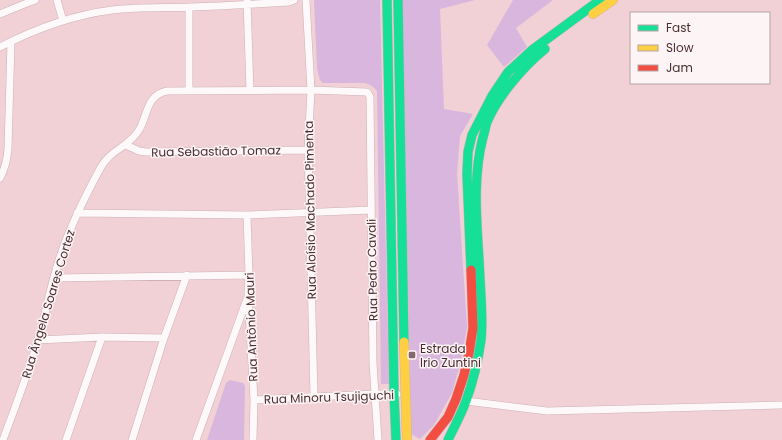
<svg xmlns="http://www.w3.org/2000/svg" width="782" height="440" font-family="Poppins,sans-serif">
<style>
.green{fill:#d8b6dd}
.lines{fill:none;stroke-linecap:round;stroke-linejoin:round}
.street-casing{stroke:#ccb0b4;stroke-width:8}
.fast-casing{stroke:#ccb0b4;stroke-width:10}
.slow-casing{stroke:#ccb0b4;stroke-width:10}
.jam-casing{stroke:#ccb0b4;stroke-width:10}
.street{stroke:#fdf8f9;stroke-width:7}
.fast{stroke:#16e098;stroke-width:9}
.slow{stroke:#ffcf43;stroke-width:9}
.jam{stroke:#f24e42;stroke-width:9}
.poi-dot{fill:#84666b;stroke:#fcf4f5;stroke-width:1.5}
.labels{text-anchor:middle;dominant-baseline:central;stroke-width:3;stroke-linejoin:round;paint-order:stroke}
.street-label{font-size:12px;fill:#4a2d32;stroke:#fcf4f5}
.poi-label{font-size:12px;fill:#4a2d32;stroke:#fcf4f5;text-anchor:start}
</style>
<rect width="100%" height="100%" fill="#f1d1d6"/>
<path class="green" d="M314,0H380L389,384H381L377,91L372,86L365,83H323L320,80L317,69Z
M402,0H475L440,9L444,109L473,114L460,136L457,174L467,327L461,361L452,393L434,425L420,439L411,434Z
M513,0H553L516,28L527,47L504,67L487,45Z
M230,380L243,383L245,386L244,440H207L226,383Z"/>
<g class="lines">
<g class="street-casing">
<path id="street" d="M57,0L63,21
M247,0L250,91
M306,0L311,90L308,150L314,397
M189,7V91
M0,14L22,5L35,0
M0,47C35,29 73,15 112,10C139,7 165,8 191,7C224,6 256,4 289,2L294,0
M126,145L139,151L146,152L308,150
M0,178C5,169 7,160 8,149L11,42
M77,213L247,215L371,210
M247,215L249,275L248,294L254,400L253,440
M54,278L249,275
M38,340L102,337L164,338
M254,400L375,394H397
M466,401L547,411L782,405
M3,440C15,407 28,374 38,340C45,317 49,293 56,270C66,234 83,200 101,167C110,150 129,147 139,130C148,115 146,95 167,91L311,90L366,92L368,93L370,97L373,363L378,440
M66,440L102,337
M132,440L164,338L187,275
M196,440L247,299"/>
</g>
<g class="fast-casing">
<path id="fast" d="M387,0L394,394L396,440
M398,0L404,342
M471,270L467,174L468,152L472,135L492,96L508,72L532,50L600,0
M448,440C454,427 461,415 466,401C473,382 478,360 481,340C483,320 481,299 480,279C478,232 471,183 483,137C485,132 485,127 487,122C498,96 523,67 545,49"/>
</g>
<g class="slow-casing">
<path id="slow" d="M593,14L613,0
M404,342L407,440"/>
</g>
<g class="jam-casing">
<path id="jam" d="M430,440L448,417L456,399L464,375L469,353L473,328L471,270"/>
</g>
<use href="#street" class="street"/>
<use href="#fast" class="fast"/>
<use href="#slow" class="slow"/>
<use href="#jam" class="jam"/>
</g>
<rect class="poi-dot" x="408" y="351" width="8" height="8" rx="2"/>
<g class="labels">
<g class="street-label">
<text transform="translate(216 151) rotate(-1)">Rua Sebastião Tomaz</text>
<text transform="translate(310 210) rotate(-91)">Rua Aloísio Machado Pimenta</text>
<text transform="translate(372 270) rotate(-91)">Rua Pedro Cavali</text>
<text transform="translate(48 304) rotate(-73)">Rua Ângela Soares Cortez</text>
<text transform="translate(251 327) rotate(-92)">Rua Antônio Mauri</text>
<text transform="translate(329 397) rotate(-2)">Rua Minoru Tsujiguchi</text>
</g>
<g class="poi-label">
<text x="420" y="348">Estrada<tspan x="420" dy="14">Irio Zuntini</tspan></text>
</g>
</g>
<rect x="630" y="12" width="140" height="72" fill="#fcf4f5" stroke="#b5a4a7"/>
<rect x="638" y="25" width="20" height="6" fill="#16e098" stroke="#b5a4a7"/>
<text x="666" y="32" font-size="12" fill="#4a2d32">Fast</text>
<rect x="638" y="45" width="20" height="6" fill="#ffcf43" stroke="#b5a4a7"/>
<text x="666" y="52" font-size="12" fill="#4a2d32">Slow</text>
<rect x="638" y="65" width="20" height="6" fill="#f24e42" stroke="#b5a4a7"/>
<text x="666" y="72" font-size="12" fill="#4a2d32">Jam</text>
</svg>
